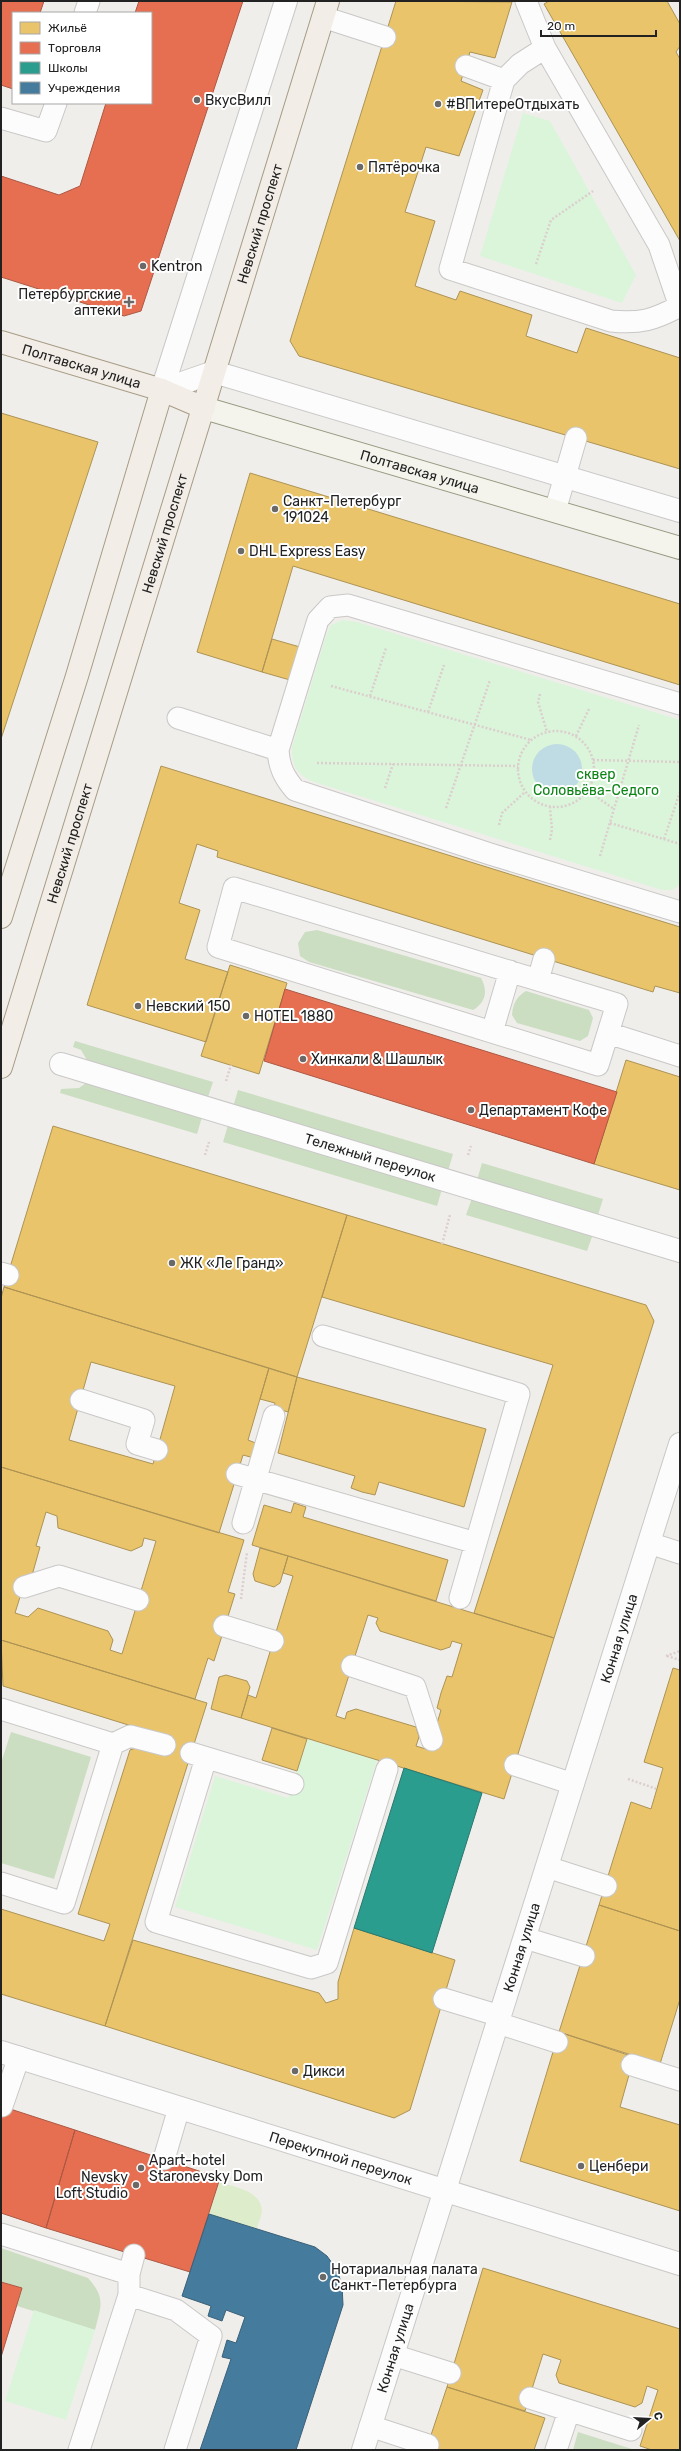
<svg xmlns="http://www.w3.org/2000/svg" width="681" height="2451" font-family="Rubik,sans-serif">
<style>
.grass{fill:#ddeccb}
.forest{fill:#cbdec1}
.park{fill:#daf5da}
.water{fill:#bfdbe3}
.homes{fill:#e9c46a;stroke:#ad9354;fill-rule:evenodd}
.shops{fill:#e76f51;stroke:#ac5843}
.schools{fill:#2a9d8f;stroke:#28786e}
.public{fill:#457b9d;stroke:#3a6078}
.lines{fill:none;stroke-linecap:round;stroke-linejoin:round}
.lane-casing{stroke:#c9c8c7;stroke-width:23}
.street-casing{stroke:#c9c8c7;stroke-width:24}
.secondary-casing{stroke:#999a82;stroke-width:24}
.primary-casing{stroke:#a79c86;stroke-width:24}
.path{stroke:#dccecd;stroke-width:2.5;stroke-dasharray:2 2;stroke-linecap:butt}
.lane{stroke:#fdfcfc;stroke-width:21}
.street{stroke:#fdfcfc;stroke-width:22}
.secondary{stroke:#f4f4ed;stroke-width:22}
.primary{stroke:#f3ede7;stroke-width:22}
.poi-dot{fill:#6a6968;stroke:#fff;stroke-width:1.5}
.labels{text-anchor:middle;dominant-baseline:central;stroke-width:4;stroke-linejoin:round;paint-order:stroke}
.poi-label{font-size:14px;fill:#222;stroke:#fff;text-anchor:start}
.street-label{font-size:14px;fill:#222;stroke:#fff}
.park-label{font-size:14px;fill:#0c8416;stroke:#fff}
</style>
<rect width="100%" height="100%" fill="#f0eeeb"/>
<path class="grass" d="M219,2182C234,2187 260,2190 262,2210C262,2215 258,2223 257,2229L209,2214Z"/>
<path class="forest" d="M317,930L481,978C488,991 486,1002 473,1010L309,962L300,956L298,943L305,932Z
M526,991L589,1010L593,1018L588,1036L580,1041L517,1023L512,1015C513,1004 516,997 526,991Z
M75,1041L213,1082L207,1100L90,1065L81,1050L73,1047Z
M86,1083L202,1117L197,1134L60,1093L61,1089L79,1088Z
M238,1090L453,1154L448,1171L233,1107Z
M228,1125L442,1189L437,1206L223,1142Z
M482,1163L603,1199L598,1215L477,1180Z
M472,1198L593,1234L587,1251L466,1215Z
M11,1732L91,1757L54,1879L1,1863V1763Z
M1,2248L88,2278C106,2298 101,2306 95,2330L17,2306L22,2288L1,2282Z
M578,2432L635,2450H573Z"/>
<path class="park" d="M523,113L550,121L636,275L622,303L480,256Z
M343,620L357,622L680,720V884L673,890H662L311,781C295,772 292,765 292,747L326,636L331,625Z
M307,1739L377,1760L317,1950L175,1907L215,1776L288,1798Z
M34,2310L95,2330L66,2420L5,2401Z"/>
<path class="water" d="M532 769a25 25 0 1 1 50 0a25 25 0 1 1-50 0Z"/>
<path class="homes" d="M396,1L512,2L495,58L470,52L461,81L483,90L459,156L426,147L405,212L435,221L415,286L456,300L460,291L532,315L526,336L577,353L586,328L680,358V469L299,356L290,341Z
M549,1H667L680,24V46L676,52L680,59V241L544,4Z
M1,413L98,442L1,739Z
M250,473L680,604V685L293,566L262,672L197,652Z
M272,639L300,647L290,680L262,672Z
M161,766L680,927V993L655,986L653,992L217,857L218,851L197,844L179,903L200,910L185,959L228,972L206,1042L87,1005Z
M230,965L287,983L259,1074L201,1056Z
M626,1060L680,1077V1190L594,1164Z
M53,1126L347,1215L297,1377L4,1287Z
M347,1215L646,1305L654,1321L554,1638L474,1613L553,1365L322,1297Z
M4,1287L269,1368L248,1440L258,1444L254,1458L243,1455L219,1533L1,1467V1298ZM91,1362L175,1386L153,1464L69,1440Z
M269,1368L297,1377L288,1412L274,1408L275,1403L260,1399Z
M297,1377L486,1429L464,1507L379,1482L375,1495L362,1492L351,1488L355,1476L278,1453Z
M1,1467L244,1540L228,1592L235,1594L214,1661L208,1658L195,1699L1,1640ZM46,1512L57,1516L58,1528L131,1551L142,1546L144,1538L156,1541L122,1654L110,1650L113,1640L108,1631L38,1608L28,1617L15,1613L26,1578L31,1579L40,1547L36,1546Z
M294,1503L306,1507L303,1517L448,1560L436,1601L252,1545L264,1505L291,1513Z
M260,1548L288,1556L280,1583L274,1587L255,1581L253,1574Z
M288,1556L554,1638L504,1799L241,1718L248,1695L256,1698L293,1576L283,1573ZM368,1615L378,1618L376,1623L380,1631L441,1650L450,1647L452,1641L462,1644L452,1677L447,1676L441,1693L437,1708L441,1710L429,1750L416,1746L419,1737L416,1727L356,1709L347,1712L345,1719L336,1716Z
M1,1640L207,1703L105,2026L1,1994V1909L104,1941L110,1924L78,1914L130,1750L167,1737L3,1686Z
M673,1668L680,1670V1931L599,1905L631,1802L651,1809L663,1768L644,1762Z
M226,1675L247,1681L250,1687L241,1718L211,1709L219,1677Z
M272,1728L307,1739L297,1771L262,1760Z
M599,1905L680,1931V1999L660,2064L559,2032Z
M354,1928L455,1960L410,2110L394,2118L105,2026L133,1940L319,1993L326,2003L338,1999V1982Z
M559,2032L634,2057L620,2107L680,2125V2211L520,2161Z
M483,2268L680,2329V2450H652L640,2446L658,2390L647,2386L642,2403L635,2407L559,2383L556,2375L561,2360L543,2354L525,2411L447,2387Z
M447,2387L545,2418L534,2450H426Z"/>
<path class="shops" d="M1,1H44L40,13H13V89L1,85Z
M139,1H243L141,311L124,316L1,277V176L59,195L80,186L106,103H151V13H135Z
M285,989L617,1092L594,1164L264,1061Z
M1,2106L75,2130L46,2228L1,2213Z
M75,2130L220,2178L190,2272L46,2228Z
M1,2282L22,2288L1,2357Z"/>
<path class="schools" d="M404,1768L482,1793L432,1953L354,1928Z"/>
<path class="public" d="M209,2214L315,2247L327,2256L337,2270L342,2285L343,2305L296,2450H200L231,2359L222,2357L227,2340L236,2343L245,2317L226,2310L222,2321L208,2316L211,2306L182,2296Z"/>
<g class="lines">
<g class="lane-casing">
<path id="lane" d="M526,1L545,48L659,245L680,307
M85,13L89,1
M323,17L385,37
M545,48L520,64L504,80L450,269L611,321C640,324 654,320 680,306
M466,66L504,80
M1,118L46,131L56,103
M555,511L576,438
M680,704L348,605L330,607L318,620L278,750C279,767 284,777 295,790L490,854L680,912
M178,718L278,750
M234,888L617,1004L598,1065L218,947Z
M538,980L544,959
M492,1032L510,971
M608,1033L680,1056
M1,1273L8,1275
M323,1336L519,1394L460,1598
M81,1400L144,1420L137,1444L157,1450
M237,1474L476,1543
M243,1523L274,1416
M649,1543L680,1553
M24,1587L59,1576L138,1600
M224,1626L273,1641
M352,1666L415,1687L432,1740
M1,1709L113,1744L64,1903L1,1883
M113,1744L130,1736L165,1745
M191,1753L293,1784
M206,1758L156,1922L311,1968L327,1963L387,1769
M515,1765L573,1784
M547,1867L606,1886
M525,1938L584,1956
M444,1999L500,2016
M498,2023L557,2042
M632,2065L680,2080
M2,2106L19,2057
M164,2159L179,2108
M1,2234L129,2274
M129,2295L176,2310L211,2336L175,2450
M393,2355L450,2373
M530,2398L631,2430
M370,2426L428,2445
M79,2450L129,2295V2274L134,2255
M556,2450L569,2411"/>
</g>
<g class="street-casing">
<g id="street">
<path d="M162,390L214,372L680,511"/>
<path d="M162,390L286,1"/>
<path id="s1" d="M61,1064L680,1251"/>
<path id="s2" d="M1,2052L680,2264"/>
<path id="s3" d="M363,2450L680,1444"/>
</g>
</g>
<g class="secondary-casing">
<g id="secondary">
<path id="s4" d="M204,408L680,548"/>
</g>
</g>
<g class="primary-casing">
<g id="primary">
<path id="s5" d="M1,342L162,390L204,408"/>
<path d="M1,917L77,676L162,390"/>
<path id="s6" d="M1,1067L328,1"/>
</g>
</g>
<path class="path" d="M536,264L551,220L593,191
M331,686L531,740
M540,694L538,702L547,732
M370,696L386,648
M428,712L444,665
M518 769a38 38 0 1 1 76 0a38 38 0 1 1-76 0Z
M576,736L589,709
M593,760L680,762
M317,763L518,766
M385,788L393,764
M588,791L614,809
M446,808L490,680
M610,823L680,844
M499,825L502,813L525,792
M664,839L680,792
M550,840L552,830L550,807
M600,856L639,725
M226,1081L231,1065
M205,1155L209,1142
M468,1155L471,1146
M442,1244L450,1215
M241,1599L247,1552
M666,1656L680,1651
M667,1656L680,1660
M628,1779L657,1789"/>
<use href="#lane" class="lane"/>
<use href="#street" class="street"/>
<use href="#secondary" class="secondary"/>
<use href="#primary" class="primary"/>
</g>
<g class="poi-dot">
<circle cx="197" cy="100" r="4"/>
<circle cx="438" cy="104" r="4"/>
<circle cx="360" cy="167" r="4"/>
<circle cx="143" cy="266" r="4"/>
<path d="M127 296h4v4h4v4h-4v4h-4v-4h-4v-4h4z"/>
<circle cx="275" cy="509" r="4"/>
<circle cx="241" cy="551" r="4"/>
<circle cx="138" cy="1006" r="4"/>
<circle cx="246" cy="1016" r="4"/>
<circle cx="303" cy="1059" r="4"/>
<circle cx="471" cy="1110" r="4"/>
<circle cx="172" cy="1263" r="4"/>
<circle cx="295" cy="2071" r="4"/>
<circle cx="581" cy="2166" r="4"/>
<circle cx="141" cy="2168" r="4"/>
<circle cx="136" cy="2185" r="4"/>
<circle cx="323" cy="2277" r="4"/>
</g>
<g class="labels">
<g class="poi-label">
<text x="205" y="100">ВкусВилл</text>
<text x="446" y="104">#ВПитереОтдыхать</text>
<text x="368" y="167">Пятёрочка</text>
<text x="151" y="266">Kentron</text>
<text x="121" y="294" text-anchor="end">Петербургские<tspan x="121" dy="16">аптеки</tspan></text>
<text x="283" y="501">Санкт-Петербург<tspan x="283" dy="16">191024</tspan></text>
<text x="249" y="551">DHL Express Easy</text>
<text x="146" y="1006">Невский 150</text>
<text x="254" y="1016">HOTEL 1880</text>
<text x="311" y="1059">Хинкали &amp; Шашлык</text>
<text x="479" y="1110">Департамент Кофе</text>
<text x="180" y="1263">ЖК «Ле Гранд»</text>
<text x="303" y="2071">Дикси</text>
<text x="149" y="2160">Apart-hotel<tspan x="149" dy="16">Staronevsky Dom</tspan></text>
<text x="589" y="2166">Ценбери</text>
<text x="128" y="2177" text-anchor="end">Nevsky<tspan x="128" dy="16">Loft Studio</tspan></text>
<text x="331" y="2269">Нотариальная палата<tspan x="331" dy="16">Санкт-Петербурга</tspan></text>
</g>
<g class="street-label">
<text stroke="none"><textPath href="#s6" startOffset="882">Невский проспект</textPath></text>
<text stroke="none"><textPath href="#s5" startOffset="84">Полтавская улица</textPath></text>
<text stroke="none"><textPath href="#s4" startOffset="225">Полтавская улица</textPath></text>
<text stroke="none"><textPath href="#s6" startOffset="558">Невский проспект</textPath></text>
<text stroke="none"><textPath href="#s6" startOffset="234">Невский проспект</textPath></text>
<text stroke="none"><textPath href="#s1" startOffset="323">Тележный переулок</textPath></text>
<text stroke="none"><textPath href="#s3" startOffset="851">Конная улица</textPath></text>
<text stroke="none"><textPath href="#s3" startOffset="527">Конная улица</textPath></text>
<text stroke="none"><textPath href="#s2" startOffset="356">Перекупной переулок</textPath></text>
<text stroke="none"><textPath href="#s3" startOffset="107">Конная улица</textPath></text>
</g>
<g class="park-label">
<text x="596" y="774">сквер<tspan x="596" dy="16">Соловьёва-Седого</tspan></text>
</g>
</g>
<rect width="681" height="2451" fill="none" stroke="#222222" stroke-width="4"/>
<rect x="12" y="12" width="140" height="92" fill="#ffffff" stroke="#a7a7a7"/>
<rect x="20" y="22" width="20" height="12" fill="#e9c46a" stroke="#a7a7a7"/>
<text x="48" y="32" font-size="12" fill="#222222">Жильё</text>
<rect x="20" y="42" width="20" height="12" fill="#e76f51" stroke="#a7a7a7"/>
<text x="48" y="52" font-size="12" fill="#222222">Торговля</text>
<rect x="20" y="62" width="20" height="12" fill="#2a9d8f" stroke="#a7a7a7"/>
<text x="48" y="72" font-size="12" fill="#222222">Школы</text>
<rect x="20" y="82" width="20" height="12" fill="#457b9d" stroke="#a7a7a7"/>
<text x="48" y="92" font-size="12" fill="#222222">Учреждения</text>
<g transform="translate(649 2419) rotate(72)" stroke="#ffffff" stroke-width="3" paint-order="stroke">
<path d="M0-3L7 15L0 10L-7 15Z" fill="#222222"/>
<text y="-6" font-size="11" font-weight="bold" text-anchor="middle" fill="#222222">С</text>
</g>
<path d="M541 30v6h115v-6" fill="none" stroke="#222222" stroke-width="2"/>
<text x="547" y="30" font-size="12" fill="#222222" stroke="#ffffff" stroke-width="3" paint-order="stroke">20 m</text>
</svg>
